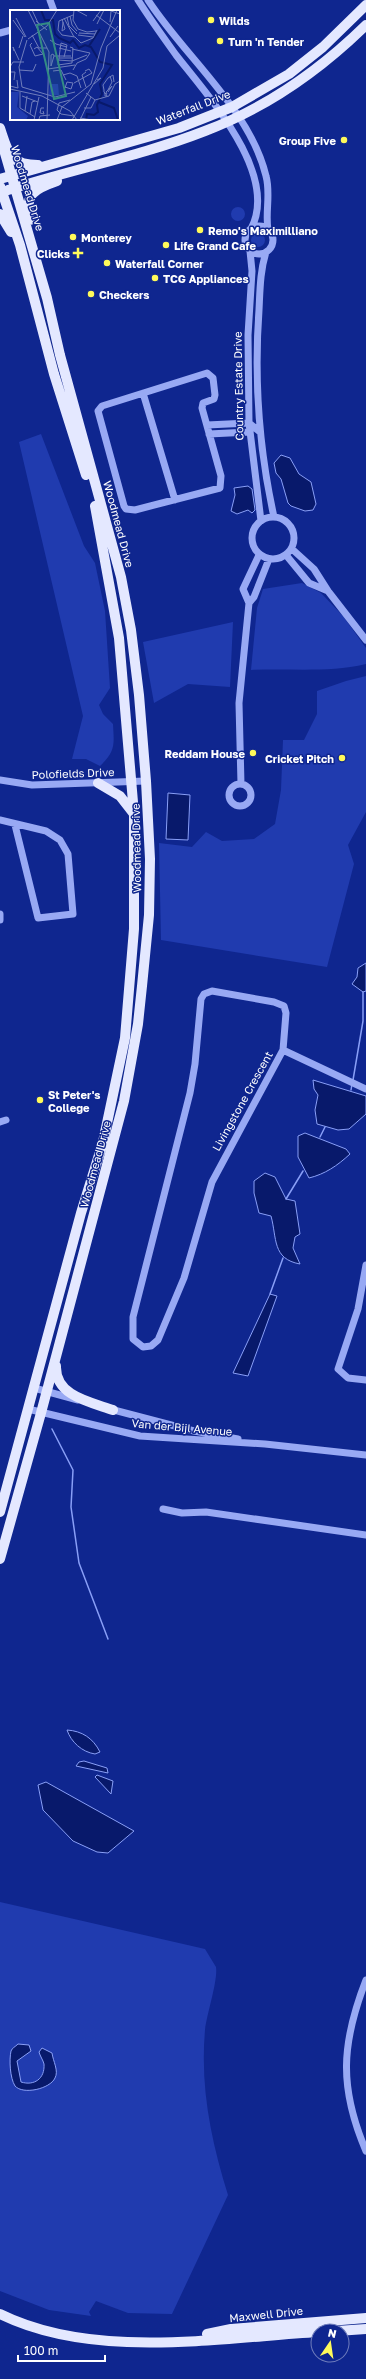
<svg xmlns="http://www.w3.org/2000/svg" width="366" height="2379" font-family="'Golos Text',sans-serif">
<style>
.green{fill:#203baf}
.water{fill:#08196b;stroke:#899ff7}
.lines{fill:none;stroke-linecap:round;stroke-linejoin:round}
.stream{stroke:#899ff7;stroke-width:1.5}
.minor{stroke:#98a9f4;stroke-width:7}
.major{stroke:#e4e8ff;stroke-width:10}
.poi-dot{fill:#fffa5a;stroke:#0f268f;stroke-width:1.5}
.labels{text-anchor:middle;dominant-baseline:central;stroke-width:3;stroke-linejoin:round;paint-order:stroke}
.poi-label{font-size:11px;font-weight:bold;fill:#fff;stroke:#0f268f;text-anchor:start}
.street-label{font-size:11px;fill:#fff;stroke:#0f268f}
.inset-river{fill:none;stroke:#08196b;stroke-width:2}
.inset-road{fill:none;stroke:#6f7dbc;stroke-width:1}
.view{fill:#338b84;fill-opacity:0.15;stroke:#338b84;stroke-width:2}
.inset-edge{fill:none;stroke:#fff;stroke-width:2}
</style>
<rect width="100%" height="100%" fill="#0f268f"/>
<path class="green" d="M231 214a7 7 0 1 1 14 0a7 7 0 1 1-14 0Z
M251 240a7 7 0 1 1 14 0a7 7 0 1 1-14 0Z
M41,434L84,546L95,563L105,611L110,688L99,705L103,714L113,724C114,744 116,751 100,766L86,759H72L83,716L19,442Z
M302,583L321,593L343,616L366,648V664C327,673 291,668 251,670L257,608L263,589Z
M233,622L230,687L188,684L154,703L143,642Z
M366,676V812L348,845L354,864L327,967L161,940L159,843L192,847L206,832L222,841L254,839L275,824L281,790L283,740H304L317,714V691L346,681Z
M0,1902L205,1949L216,1967C218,1981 207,2013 205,2030C200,2088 211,2140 228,2195L172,2314L128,2313L96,2301L89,2312L91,2316L49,2310L0,2291Z"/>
<path class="water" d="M281,455L290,458L299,474L311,482L316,504L313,510L305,511L291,506L288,503L281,479L276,473L274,463Z
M248,486L252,489L255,510L252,513L248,510L237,514L231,511L235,495L234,488Z
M168,793L190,795L188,840L166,839Z
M366,963V991L363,992L352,984L357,977L358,968Z
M313,1080L366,1096V1114L349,1129L338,1130L317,1124L315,1110L318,1095L314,1089Z
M305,1133L346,1149L350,1154C337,1166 325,1174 309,1178L298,1157V1136Z
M265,1173L275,1177L286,1199L295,1201L300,1234L295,1237L293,1248L300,1264C272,1259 277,1238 271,1216L259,1213L254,1193V1181Z
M270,1294L277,1296L248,1376L233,1373Z
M67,1730C82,1731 93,1738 100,1752L95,1754C82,1752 71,1742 67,1730Z
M84,1761L107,1768L108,1773L76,1766L79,1762Z
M97,1775L113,1781L111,1794L95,1777Z
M46,1782L134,1831L108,1853L97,1852L73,1841L43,1810L38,1785Z
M18,2044L29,2045L31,2051L17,2061L21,2082C34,2086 45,2079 44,2064C43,2060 40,2056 39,2052L42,2048L52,2053C53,2061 59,2071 55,2078C50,2089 23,2095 15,2086C10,2078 9,2060 11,2051C12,2048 15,2047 18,2044Z"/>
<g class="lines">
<path class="stream" d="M353,1080L363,1021V992
M351,1090L352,1084
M320,1137L325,1127
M286,1199L303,1171
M270,1294L283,1258
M52,1429L73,1470L71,1507L79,1563L108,1639"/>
<path class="minor" d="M50,0L54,11
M138,0C150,19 163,37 176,55C207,95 280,174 251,229
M148,0C185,57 250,109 266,176C271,194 265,212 268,230
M0,33L11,30
M245 240a14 14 0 1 1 28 0a14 14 0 1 1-28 0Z
M250,251L252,271L248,335L249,423L261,521
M266,252C260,271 260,291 259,310C254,379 259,449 274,517
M207,373L213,378L215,395L214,399L203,403L202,408L221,476L220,488L135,510L126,509L124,506L98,411L102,406Z
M143,393L175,500
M207,425L249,423L260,432
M209,434L249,432L251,428
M252 538a21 21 0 1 1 42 0a21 21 0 1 1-42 0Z
M292,549L314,569L328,591L366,640
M286,555L309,583L328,591
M249,603L254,597L269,559
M0,780L32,785L146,781
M241,784L239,703L249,603L243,589L259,555
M229 795a11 11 0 1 1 22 0a11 11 0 1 1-22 0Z
M0,820L46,831L60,840L68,854L73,914L38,918L15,825
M0,914V920
M212,991L274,1002L284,1006L286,1013L283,1050L212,1182L184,1278L158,1340L151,1346L143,1347L133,1339V1317L190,1093L195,1064L201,999L204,994Z
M283,1050L366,1089
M0,1122L6,1120
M366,1265L358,1309L338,1369L348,1378L366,1380
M34,1388L78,1400
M28,1409L140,1436L265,1444L366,1455
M110,1409L194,1431L238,1439
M163,1509L182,1513L206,1512L366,1535
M366,1980C341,2044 339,2088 366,2151"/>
<path class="major" d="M0,128C8,152 9,165 38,165
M0,136L47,298L60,355L121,577L131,630L139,695L146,781L150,859L149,915L142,986L138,1024L124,1101L41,1413L0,1559
M0,179L179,128L232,107L289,74L323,47L366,5
M0,186L20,245L54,374L86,475
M8,190C73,169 141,156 205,131C266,108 320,70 366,25
M0,214L11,232
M30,220C24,194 34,189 57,181
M98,783L120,796L134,814
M56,1366C55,1396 90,1402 113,1410
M0,1512L81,1213L103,1142L125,1038L134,929V814L119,638L95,506
M0,2314C93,2360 218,2338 318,2332
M337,2331L366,2329
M207,2334L231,2329L366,2318"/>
</g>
<g class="poi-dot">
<circle cx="211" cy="20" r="4"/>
<circle cx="220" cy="41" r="4"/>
<circle cx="344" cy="140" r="4"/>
<circle cx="200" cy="230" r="4"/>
<circle cx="73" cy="237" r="4"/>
<circle cx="166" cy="245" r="4"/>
<path d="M76 247h4v4h4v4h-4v4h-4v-4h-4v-4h4z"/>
<circle cx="107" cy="263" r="4"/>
<circle cx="155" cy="278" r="4"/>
<circle cx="91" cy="294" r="4"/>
<circle cx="253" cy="753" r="4"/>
<circle cx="342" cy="758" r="4"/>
<circle cx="40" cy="1100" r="4"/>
</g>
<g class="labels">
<g class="poi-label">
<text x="219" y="20">Wilds</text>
<text x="228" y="41">Turn 'n Tender</text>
<text x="336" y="140" text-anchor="end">Group Five</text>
<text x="208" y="230">Remo's Maximilliano</text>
<text x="81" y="237">Monterey</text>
<text x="174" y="245">Life Grand Cafe</text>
<text x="70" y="253" text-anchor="end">Clicks</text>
<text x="115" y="263">Waterfall Corner</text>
<text x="163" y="278">TCG Appliances</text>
<text x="99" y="294">Checkers</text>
<text x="245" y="753" text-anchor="end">Reddam House</text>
<text x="334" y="758" text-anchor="end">Cricket Pitch</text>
<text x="48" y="1094">St Peter's<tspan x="48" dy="13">College</tspan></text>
</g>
<g class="street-label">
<text transform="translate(193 107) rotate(-21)">Waterfall Drive</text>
<text transform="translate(28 188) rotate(73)">Woodmead Drive</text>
<text transform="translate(238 386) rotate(-91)">Country Estate Drive</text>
<text transform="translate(119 524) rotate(75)">Woodmead Drive</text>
<text transform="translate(73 773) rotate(-2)">Polofields Drive</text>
<text transform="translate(136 848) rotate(-91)">Woodmead Drive</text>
<text transform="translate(242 1101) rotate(-61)">Livingstone Crescent</text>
<text transform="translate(95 1164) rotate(-75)">Woodmead Drive</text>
<text transform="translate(182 1427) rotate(5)">Van der Bijl Avenue</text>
<text transform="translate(266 2314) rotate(-6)">Maxwell Drive</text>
</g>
</g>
<g transform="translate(10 10)">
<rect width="110" height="110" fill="#0f268f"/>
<path d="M40,74H48L49,85H39ZM0,82H9L7,97L18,106L16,110H0Z" fill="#203baf"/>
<path class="inset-river" d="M31,0L35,10H43L45,24L49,28L60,33L63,30L69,38L75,35L81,37L90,52L102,55L90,74L92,84L87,95L88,102L84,105L77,104L76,110M79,36L90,19M89,92L104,98L108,110"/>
<path class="inset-road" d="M18,0L39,42L37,110M22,0L29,15M64,0L63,10L68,19L77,22L86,21M66,0L77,6M63,5L49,11L48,20L52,25L65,27L71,33L83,28L87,20M86,5L110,23M60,6L62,15L67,21M57,7L59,16L67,24M6,8L16,27M54,8L64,27M52,9L55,19L52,21L53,12M3,10L15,27M26,11L37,20M83,11L91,0M100,12L101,1L110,4M87,14L94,0M69,23L85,24M22,25L29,38H37M68,25L83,27M100,27L108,16M18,29L37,16L47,0M17,30L9,57L12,77L45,87L65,82M40,30L46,34L57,37M22,33L20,35L25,46L33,44M9,38L13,26M49,38L61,41M24,39L27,37L33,44M62,39L80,43L76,49L67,53L63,60M4,41L3,37L9,50M43,44L44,46L41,56V45ZM44,46H61M54,47L57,35L51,33L48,55L62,53L63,38L60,37M49,48H62M48,50L62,51M62,51L77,45M0,57L3,52H14M38,59L65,55M9,60L23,61L26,54M43,61L51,60L56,70M0,62H5L4,70M53,65L60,63L67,66L71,78M64,73L82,63L79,59L75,61M84,74L91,68L87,70M0,76L8,78L7,70M55,77L61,79L63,73M76,77L72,65L76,62M55,78L57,72L63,73M0,79L32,86L60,101L67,110M98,80L102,72L100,66M10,82V98L25,107M76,83L85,90L99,86L105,74L110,71M94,83H95L96,84L97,86H95V83L94,82V80L93,75L98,68L103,65L104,72M97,84L96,82L102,76L98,82M12,86L28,92M60,90L49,93L47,100L51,104L64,106M74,98H81L85,90M15,101L17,86M33,101L34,104L30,103L31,98H34M20,104L22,92L25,91M70,108L82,110M29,109L30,106L40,105M24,110L29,87M47,110L52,97L81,74L91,38L107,0M62,110L93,58L97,36L110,25M70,110L81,87"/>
<path class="view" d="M39,13L56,86L44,89L27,15Z"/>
<rect width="110" height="110" class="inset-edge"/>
</g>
<g transform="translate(330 2343) rotate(13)"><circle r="19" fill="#0f268f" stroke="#6f7dbc"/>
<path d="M0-3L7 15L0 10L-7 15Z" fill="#fffa5a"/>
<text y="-6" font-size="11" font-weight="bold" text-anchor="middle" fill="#ffffff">N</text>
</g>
<path d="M18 2355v6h87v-6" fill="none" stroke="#ffffff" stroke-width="2"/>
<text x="24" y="2355" font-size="12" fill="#ffffff" stroke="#0f268f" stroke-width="3" paint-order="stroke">100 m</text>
</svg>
